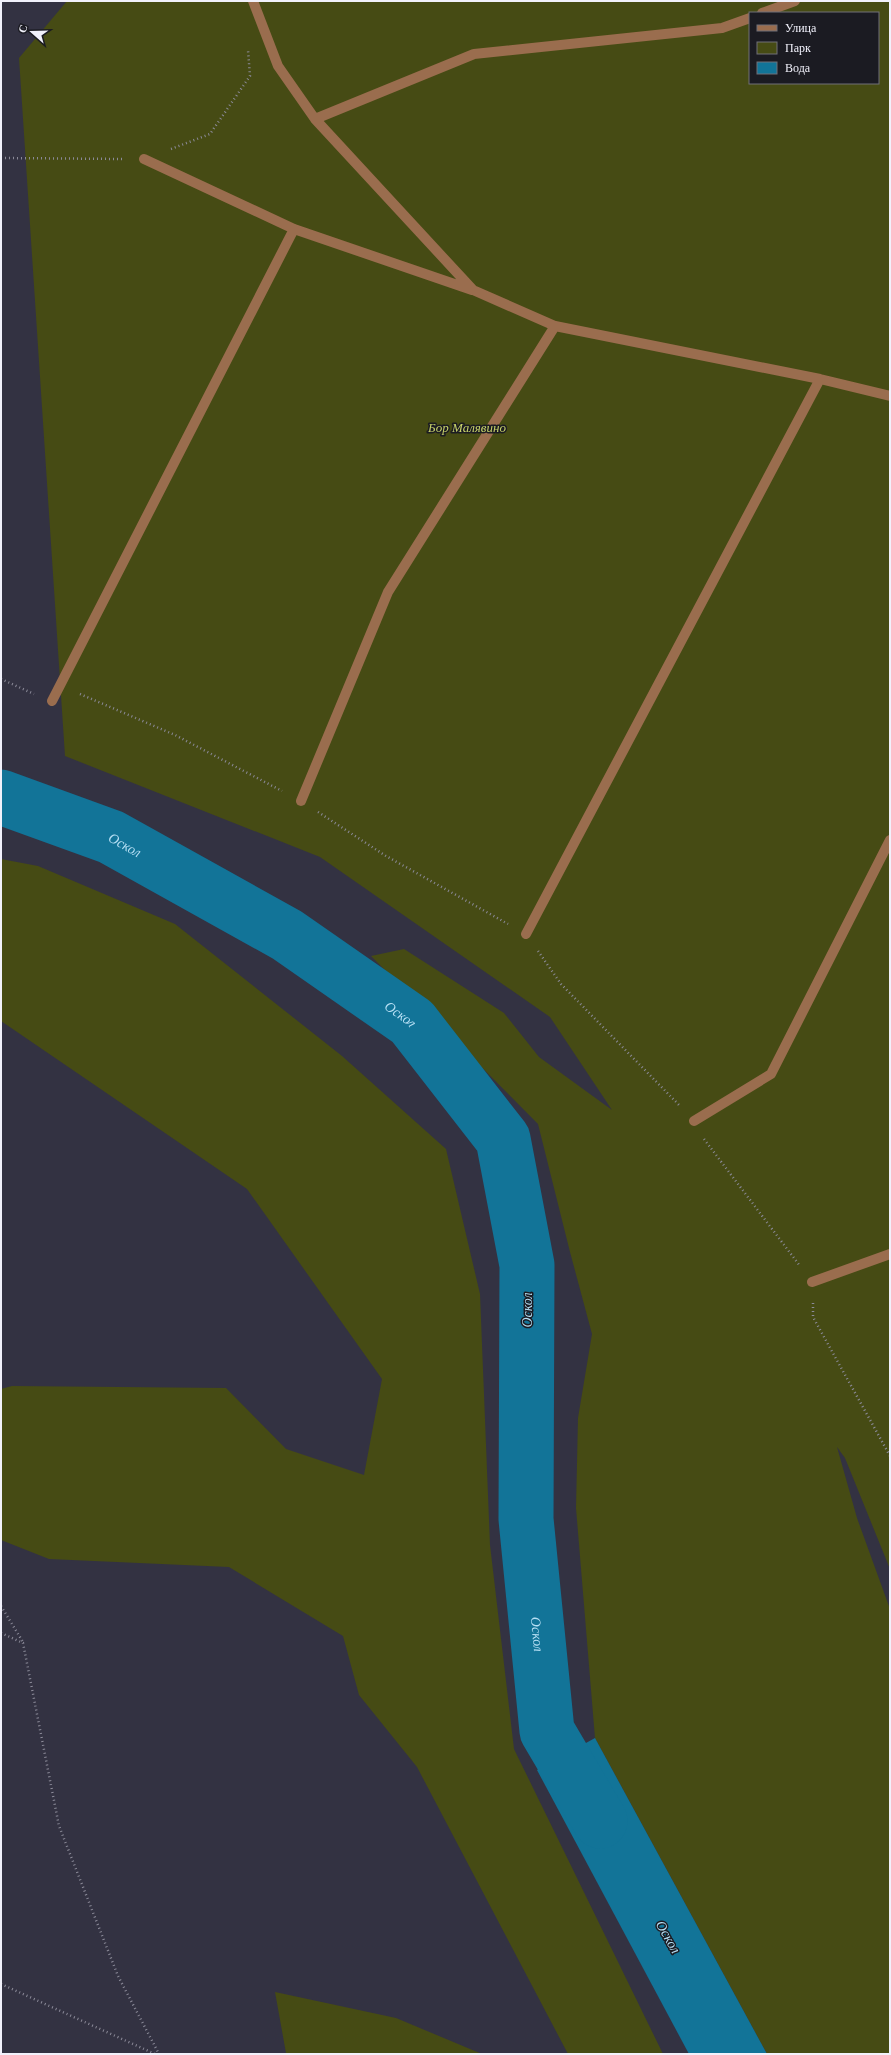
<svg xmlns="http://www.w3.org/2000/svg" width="891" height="2055" font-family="'Times New Roman',serif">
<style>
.green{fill:#464b14;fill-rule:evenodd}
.water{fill:#127498}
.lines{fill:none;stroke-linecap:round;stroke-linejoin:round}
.river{stroke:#127498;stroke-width:55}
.path{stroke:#8b8a98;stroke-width:2.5;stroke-dasharray:1 3;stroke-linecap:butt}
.minor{stroke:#9a6d4e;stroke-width:10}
.labels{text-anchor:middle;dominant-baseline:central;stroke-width:3;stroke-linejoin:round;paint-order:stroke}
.park-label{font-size:13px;font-style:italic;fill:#c6d169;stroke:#1b1b22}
.water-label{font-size:14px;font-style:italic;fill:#b6dff4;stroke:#1b1b22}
</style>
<rect width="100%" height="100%" fill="#333242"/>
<path class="green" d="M67,1H890V1569L845,1458L837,1447L857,1518L890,1609V2054H767L595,1738L576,1508L578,1418L592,1334L570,1252L538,1124L371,956L404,949L504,1013L539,1057L612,1110L550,1017L320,857L65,756L19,58ZM750,13H878V83H750Z
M1,859L38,866L175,924L342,1056L446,1149L480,1294L490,1545L514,1749L663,2054H568L417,1767L359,1695L343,1636L229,1567L49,1559L1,1540V1389L12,1386L226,1388L286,1449L364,1475L382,1379L247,1189L1,1021Z
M275,1992L396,2018L482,2054H289L286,2053Z"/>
<path class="water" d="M595,1738L767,2054H689L537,1770Z"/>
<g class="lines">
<path class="river" id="s1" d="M1,797L111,837L287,935L412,1022L503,1139L527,1265L526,1519L547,1731L600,1821"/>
<path class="path" d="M171,149L210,134L250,76L248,50
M1,158L124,159
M1,679L34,694
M80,694L175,735L282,791
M318,812L386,856L508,924
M538,951L561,984L680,1106
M704,1139L800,1266
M813,1303V1317L890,1456
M1,1606L23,1642
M1,1633L23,1643L59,1826L118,1976L159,2054
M1,1984L155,2054"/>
<path class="minor" d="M253,1L278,66L315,119L473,290L555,326L820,379L890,396
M762,13L795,1
M315,119L474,54L722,28L750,18
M144,159L294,229L472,290
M52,701L294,229
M301,801L388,592L555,326
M526,934L820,379
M694,1121L771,1074L890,840
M812,1282L890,1254"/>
</g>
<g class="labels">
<g class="park-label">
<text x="467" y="427">Бор Малявино</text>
</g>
<g class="water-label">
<text stroke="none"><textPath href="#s1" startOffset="133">Оскол</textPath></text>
<text stroke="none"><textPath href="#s1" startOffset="457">Оскол</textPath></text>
<text transform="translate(527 1310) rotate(-90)">Оскол</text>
<text stroke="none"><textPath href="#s1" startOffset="1117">Оскол</textPath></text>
<text transform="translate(668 1937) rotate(60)">Оскол</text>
</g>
</g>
<rect width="891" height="2055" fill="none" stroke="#f1f1fb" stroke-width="4"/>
<rect x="749" y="12" width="130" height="72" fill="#1b1b22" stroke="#717179"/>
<rect x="757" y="25" width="20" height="6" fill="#9a6d4e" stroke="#717179"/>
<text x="785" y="32" font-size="12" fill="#f1f1fb">Улица</text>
<rect x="757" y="42" width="20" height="12" fill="#464b14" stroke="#717179"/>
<text x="785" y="52" font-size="12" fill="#f1f1fb">Парк</text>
<rect x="757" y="62" width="20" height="12" fill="#127498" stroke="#717179"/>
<text x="785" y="72" font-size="12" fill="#f1f1fb">Вода</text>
<g transform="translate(32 32) rotate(290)" stroke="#1b1b22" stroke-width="3" paint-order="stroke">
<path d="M0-3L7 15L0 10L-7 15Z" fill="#f1f1fb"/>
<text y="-6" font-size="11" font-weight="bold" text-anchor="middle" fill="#f1f1fb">С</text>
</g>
</svg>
